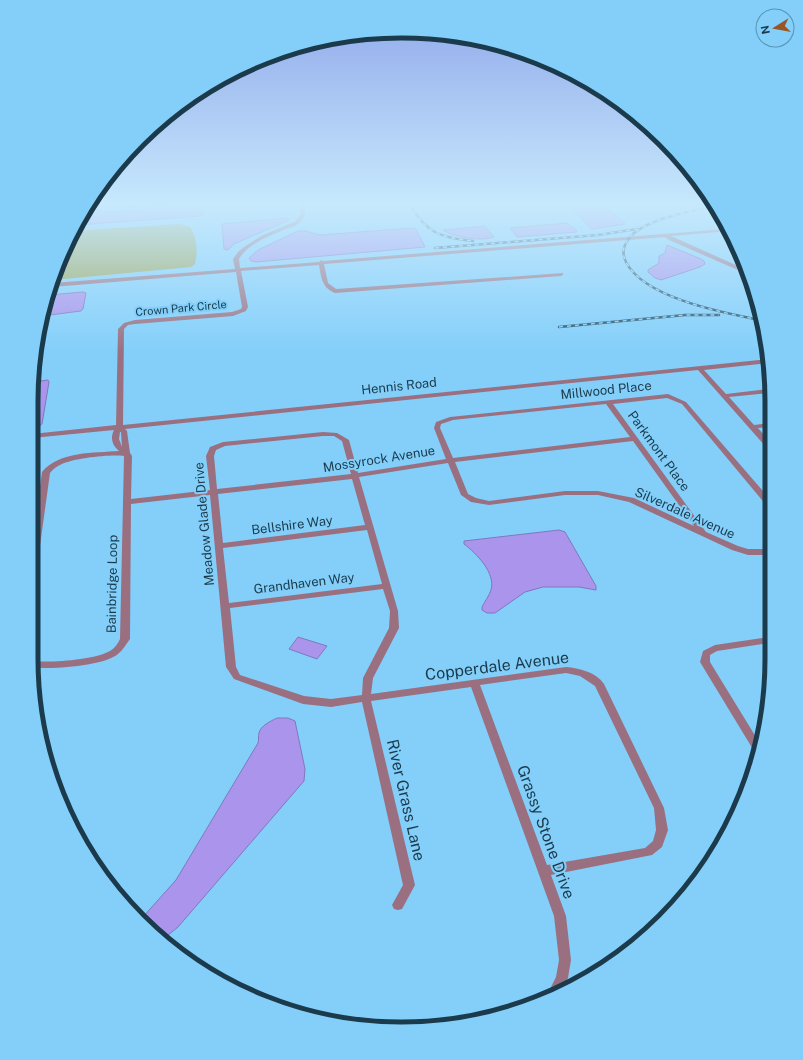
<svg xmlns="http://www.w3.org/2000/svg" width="803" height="1060" font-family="'Public Sans',sans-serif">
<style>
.green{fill:#9ba455}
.water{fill:#aa94ec;stroke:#7f79bc}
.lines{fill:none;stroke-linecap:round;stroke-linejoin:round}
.minor{fill:#9a7080;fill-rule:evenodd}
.rail-casing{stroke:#2e566c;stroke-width:2.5}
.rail{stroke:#83cffa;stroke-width:1.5;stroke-dasharray:4;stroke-linecap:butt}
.labels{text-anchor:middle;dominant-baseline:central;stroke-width:4;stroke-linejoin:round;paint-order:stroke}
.far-street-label{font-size:11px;fill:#1b3b4c;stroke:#83cffa}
.street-label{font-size:13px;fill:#1b3b4c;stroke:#83cffa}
.near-street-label{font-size:16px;fill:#1b3b4c;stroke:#83cffa}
.rim{fill:none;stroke:#1b3b4c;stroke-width:5}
</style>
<rect width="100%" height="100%" fill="#83cffa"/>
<path class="green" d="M180,224L190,227C197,237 198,252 195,264L191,267L53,280L69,238L73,231Z"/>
<path class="water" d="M567,204H604L625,224L592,229Z
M201,206L204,207L203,215L200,216L77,225L86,210H101L108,212Z
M286,218L289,219L287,221L234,244L228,250L224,249L222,224Z
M567,223L576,230L577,232L517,237L510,228Z
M485,226L494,237C482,242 453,237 443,230Z
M412,228L416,229L425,247L256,262L251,261L249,258L258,250L298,231H305L320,235Z
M667,245L701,259L704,261L705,264L700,267L661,280L655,278L648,272V270L659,263V256L665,253Z
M83,292L86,293L83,309L81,311L42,316L48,295Z
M48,380L49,382L42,424L38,427L32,429V382Z
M559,530L565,532L596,586V590L579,587H543L525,592L495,613H487L482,610V607C485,601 489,596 491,590C496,573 476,553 464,544V541Z
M298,637L327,646L317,659L289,649Z
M277,718H288L295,721L305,769L304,781L178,927L162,940L157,937L142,918L176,880L258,743C259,740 258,736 259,733C260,726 271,721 277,718Z"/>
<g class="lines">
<path class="minor" d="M161,204H178L176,205L127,208L116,206C119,204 154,204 161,204Z
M299,204H303C306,210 306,218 299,223C296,226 290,228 285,229C269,237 248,243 239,259L240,268L319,262L321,260L323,261L727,229L729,231L671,236L747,270V274L669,240L665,237L324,264L328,283L336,289L563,273V275L561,276L335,293C322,288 321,277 319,265L241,271L248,307L246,311L233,316L135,324L128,325L124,329L123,425L769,359V363L704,370L726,394L769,389V393L729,397L754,425L769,423V427L758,428L769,441V447H766L698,370L125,429L127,431L130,453L132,456L131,499L210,490L206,456L210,447L223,442L323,432L337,433L349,440L358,473L446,459L434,428L436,422L450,417L668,394L686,402L769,498V505H766L682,404L667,398L613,404L706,532L738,546L748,549H769V555H748L732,550L629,502L598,495H565L489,505L471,502L461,495L448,463L359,477L398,611L399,628L373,678L371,694L566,667C579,668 596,672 604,684L664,808L668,830L662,847L652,855L551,875L566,916L571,960L568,978L563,988L549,995L548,993L556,977L559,960L554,916L471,687L371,701L415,885L402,909L398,910L394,909L392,905L403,885L362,702L331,707L303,704L234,679L226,667L210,495L131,504L130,639C126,644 123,650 118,654C104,666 51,670 32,667V661C50,663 94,660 110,651C115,648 118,643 120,639L124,456C111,454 75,458 62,464C57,466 53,469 50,473L35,582L31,585V550L42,472C59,451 94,453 119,451C112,445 110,438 114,430L32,438V434L116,425L118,329L124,323L135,320L232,312L241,309L242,307L236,272L52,287L51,286L52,283L235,269L233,259L238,252L244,247L261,236L296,221L301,213ZM606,404L630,437L453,458L440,428L441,424L453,420ZM120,432H121L122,447L119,439ZM323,436H334L342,441L351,474L217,489L214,456L216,450L225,446ZM633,441L694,526L634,498L598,491H565L489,501L476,498L468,494L455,462ZM352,479L365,525L223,543L218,494ZM367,530L382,584L229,603L223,548ZM383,589L390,611L389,628L363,678L362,695L331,699L304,696L240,675L236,667L230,608ZM566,673L580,676L595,686L654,808L656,830L653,841L645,848L547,865L480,685Z
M769,637V643L717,651L710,655V662L759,742L757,752L754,751L700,662L703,651L715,645Z"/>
<g class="rail-casing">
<path id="rail" d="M409,204C428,234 439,237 473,241
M715,205C691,212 654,217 634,233C625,241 620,250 626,262C644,298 724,313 760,320
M435,248L598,235L637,229
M559,327L685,315H719"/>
</g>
<use href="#rail" class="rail"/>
</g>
<linearGradient id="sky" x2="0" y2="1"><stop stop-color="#8fa7ea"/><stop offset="0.58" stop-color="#c7e9fd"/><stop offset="1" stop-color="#c7e9fd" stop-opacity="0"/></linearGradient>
<rect width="803" height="352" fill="url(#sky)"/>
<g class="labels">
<g class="far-street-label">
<text transform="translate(181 308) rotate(-5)">Crown Park Circle</text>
</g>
<g class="street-label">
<text transform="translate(399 386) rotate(-6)">Hennis Road</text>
<text transform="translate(606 390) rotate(-6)">Millwood Place</text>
<text transform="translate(659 451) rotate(54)">Parkmont Place</text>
<text transform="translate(379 459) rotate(-9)">Mossyrock Avenue</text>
<text transform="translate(685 513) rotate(24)">Silverdale Avenue</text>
<text transform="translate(204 524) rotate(-95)">Meadow Glade Drive</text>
<text transform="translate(292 525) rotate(-7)">Bellshire Way</text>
<text transform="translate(304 583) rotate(-7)">Grandhaven Way</text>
<text transform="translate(112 584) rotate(-89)">Bainbridge Loop</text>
</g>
<g class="near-street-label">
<text transform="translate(497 666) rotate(-7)">Copperdale Avenue</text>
<text transform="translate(406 800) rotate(77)">River Grass Lane</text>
<text transform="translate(546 832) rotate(70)">Grassy Stone Drive</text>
</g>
</g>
<path d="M0 0H803V1060H0ZM401 38H402A363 363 0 0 1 765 401V659A363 363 0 0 1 402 1022H401A363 363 0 0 1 38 659V401A363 363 0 0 1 401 38Z" fill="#83cffa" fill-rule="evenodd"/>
<path class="rim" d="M401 38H402A363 363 0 0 1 765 401V659A363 363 0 0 1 402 1022H401A363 363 0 0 1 38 659V401A363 363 0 0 1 401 38Z"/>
<g transform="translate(775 28) rotate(259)"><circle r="19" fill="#83cffa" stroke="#5994b4"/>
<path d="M0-3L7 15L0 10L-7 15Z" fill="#995624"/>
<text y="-6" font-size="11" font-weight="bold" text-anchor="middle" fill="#1b3b4c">N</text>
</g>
</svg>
